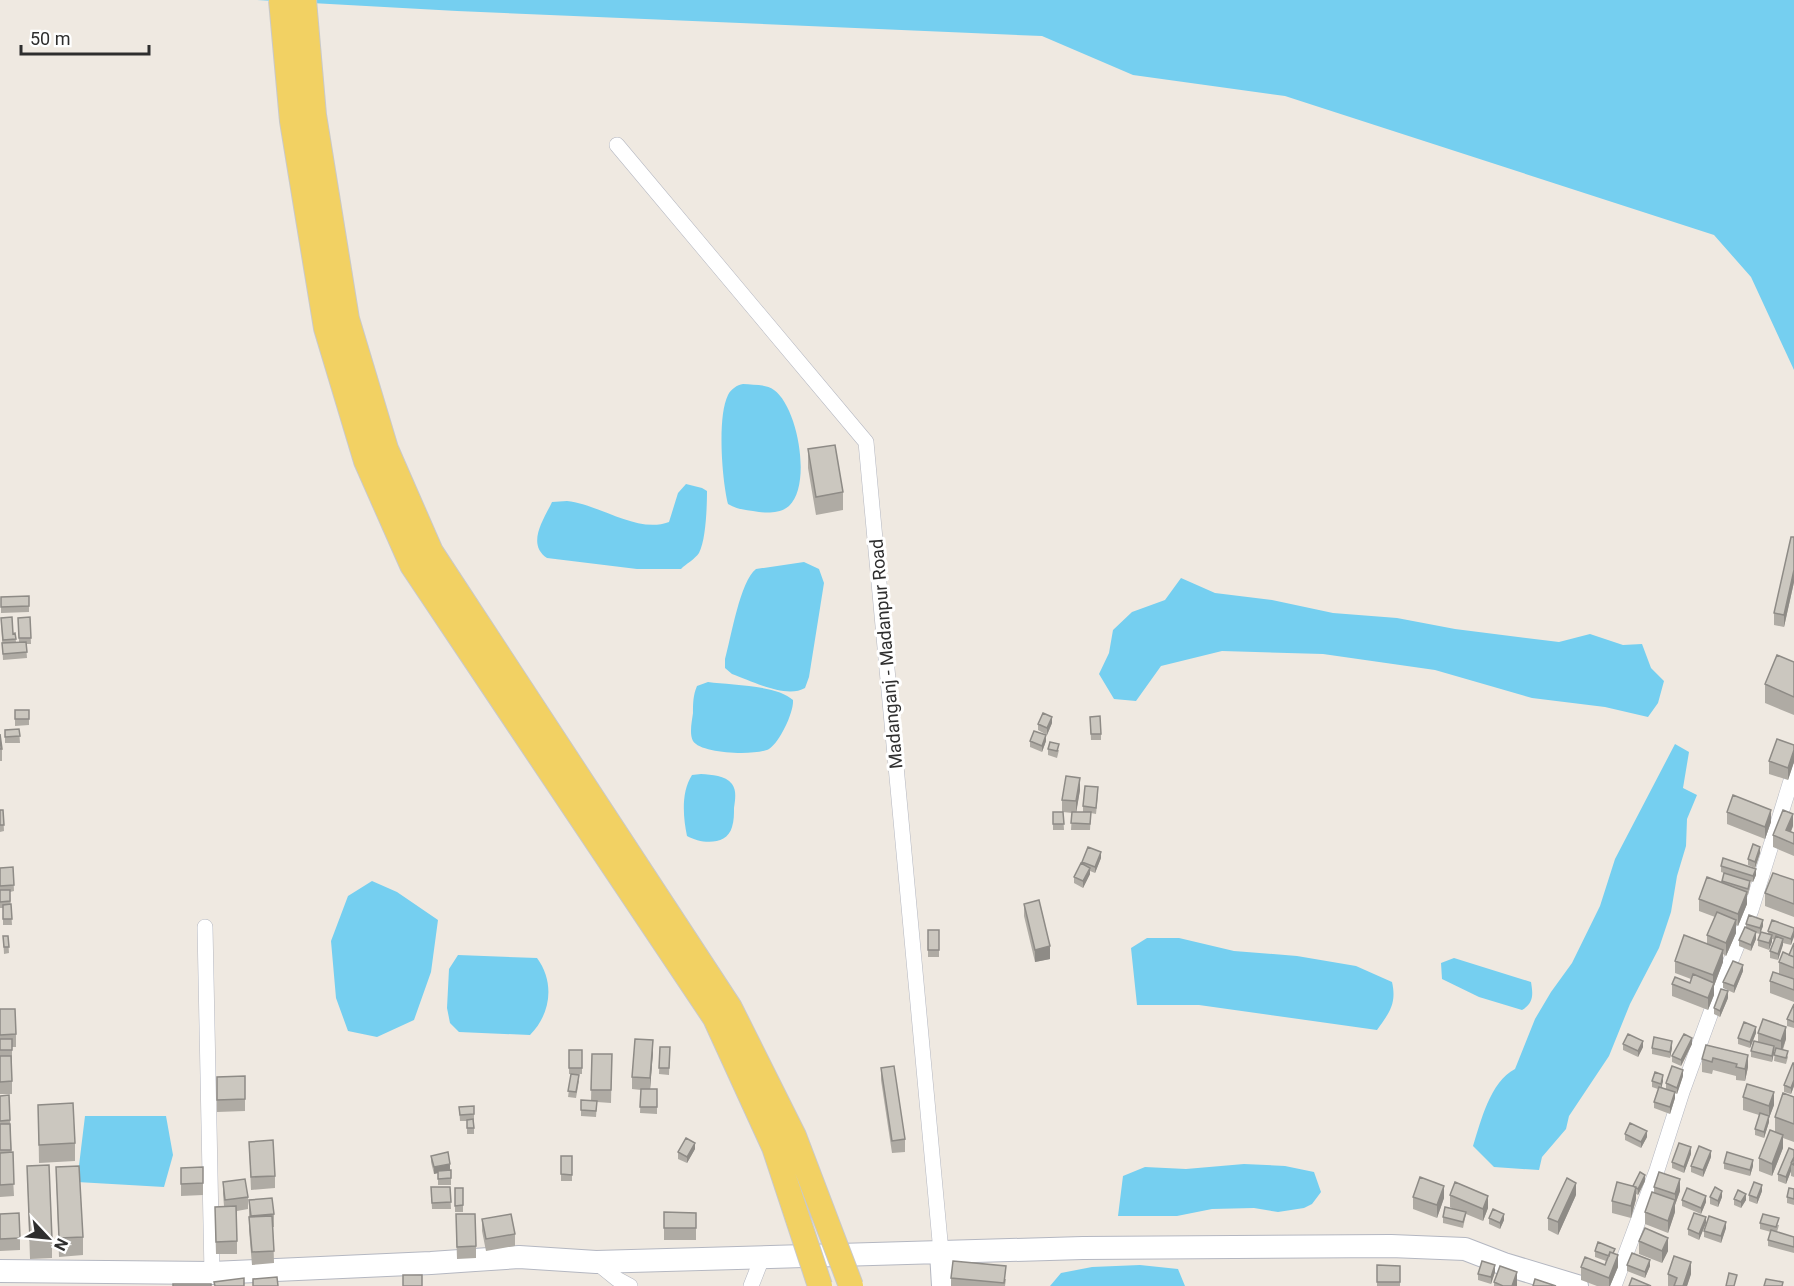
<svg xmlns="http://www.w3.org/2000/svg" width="1794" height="1286" font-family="Roboto,sans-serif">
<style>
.water{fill:#75cff0}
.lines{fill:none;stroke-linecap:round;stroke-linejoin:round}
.street-casing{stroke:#b4b7c1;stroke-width:16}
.secondary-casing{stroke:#b4b7c1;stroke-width:24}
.street{stroke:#fff;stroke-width:15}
.secondary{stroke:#fff;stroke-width:22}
.primary-bridge-casing{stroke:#c9c9c9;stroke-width:26;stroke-linecap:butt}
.primary-bridge{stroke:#f2d163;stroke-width:24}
.wall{fill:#afaba4}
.shaded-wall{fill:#8e8b86}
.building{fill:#cbc7bf;stroke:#8e8b86;stroke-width:1.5}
.labels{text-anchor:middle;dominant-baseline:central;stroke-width:6;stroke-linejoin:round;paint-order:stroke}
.street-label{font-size:18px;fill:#2e2e2e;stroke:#fff}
</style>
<rect width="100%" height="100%" fill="#efe9e1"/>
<path class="water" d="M257,0H1794V370L1751,277L1714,235L1285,96L1133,75L1042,36L457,11Z
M743,384C753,385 766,384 774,390C798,407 812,485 789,506C781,513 769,513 759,512C747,510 738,510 728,504C722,480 717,417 728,395C731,389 737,385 743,384Z
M686,484L702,488L707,491C707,506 706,540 699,553C695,559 686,564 681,569H637L547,558C526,544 544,519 552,502C557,502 562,501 567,501C599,504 637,534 669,522L678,493Z
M804,562L819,569L824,583L809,677L805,688C786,699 752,681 732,674L725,668V659C731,638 740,581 756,569Z
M1181,578L1215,593L1272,600L1333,613L1397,618L1455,629L1559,642L1590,634L1623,645L1642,644L1651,668L1664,681L1658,703L1648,717L1605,707L1532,698L1435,670L1323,654L1222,651L1161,666L1136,701L1114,699L1099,674L1109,653L1113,630L1132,612L1165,600Z
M708,682C730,685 777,685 793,700C794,712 780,742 769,749C756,756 701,754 693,741C689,734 692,721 693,713C693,704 693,695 697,686Z
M1675,744L1689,752L1683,788L1697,795L1687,819L1686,846L1677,876L1671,912L1659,948L1630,1004L1609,1056L1569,1116L1566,1129L1542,1157L1539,1170L1494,1167L1473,1146C1481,1121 1490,1082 1515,1069L1535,1019L1551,992L1572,963L1600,906L1615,859Z
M701,774C712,775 725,775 732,784C737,791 735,800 734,808C734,814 734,821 732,827C727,846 701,844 687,836C683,817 681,792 692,775Z
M372,881L397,892L438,920L431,972L414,1020L377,1037L348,1031L336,998L331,941L348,896Z
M1147,938H1179L1234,951L1297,956L1356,966L1392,982C1397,1004 1389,1013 1377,1030L1199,1005H1137L1131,948Z
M458,955L537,958C555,982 551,1014 530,1035L459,1032L450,1023L447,1008L449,969Z
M1454,958L1531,982C1533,994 1534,1003 1522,1010L1479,997L1442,979L1441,963Z
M85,1116H166L173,1155L164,1187L77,1182Z
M1244,1164L1285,1166L1314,1172L1321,1192L1312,1204L1304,1208L1278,1212L1254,1208L1212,1209L1177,1216H1118L1123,1176L1145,1167L1186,1169Z
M1140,1265L1178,1269L1185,1286H1050L1061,1273L1092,1267Z"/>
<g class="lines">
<g class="street-casing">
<path id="street" d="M617,145L866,442L941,1252
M205,927L212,1273
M596,1262L617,1279L630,1286
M751,1286L762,1258
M1614,1286L1657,1170L1682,1092L1718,993L1751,910L1794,771"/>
</g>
<g class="secondary-casing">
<path id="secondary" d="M941,1252L943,1286
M0,1271L212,1273L431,1263L519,1257L596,1262L1083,1248L1391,1246L1465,1249L1504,1264L1577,1286"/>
</g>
<use href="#street" class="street"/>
<use href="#secondary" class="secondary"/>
<g class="primary-bridge-casing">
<path id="primary-bridge" d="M281,0L292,121L326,328L366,461L412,565L715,1018L774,1147L820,1286
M304,0L314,115L347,319L386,449L431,552L730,1008L794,1136L851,1286"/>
</g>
<use href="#primary-bridge" class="primary-bridge"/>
</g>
<path class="wall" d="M808,449L843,492V510L816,515L808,468Z
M1794,537V582L1784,627L1774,625V613Z
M29,596V612L1,613V597Z
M30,617L31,644H26L27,658L3,660L1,618L13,634L15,633L16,642H19L18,618Z
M1794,662V715L1765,703V684Z
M15,710H29V725L15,726Z
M1090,717L1101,734V740H1091Z
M1052,723L1047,735L1038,730V724Z
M19,729L20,743H5V730Z
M0,734L2,749V761H0Z
M1030,741H1046L1042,752L1030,747Z
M1794,745V762L1788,780L1769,774V761Z
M1048,749L1059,750L1057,758L1048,755Z
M1080,790L1076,812H1083V806L1098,794L1096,814L1091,813L1090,830H1071L1072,813L1063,812L1064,830H1053V812H1062V800Z
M0,810H3L4,831L0,832Z
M1727,812L1771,822L1765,839L1727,824Z
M1793,826L1791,832L1794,833V856L1773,847V835Z
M1760,853L1755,868L1748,865V859Z
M1101,858L1095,873L1090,871V874L1083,888L1074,883V877L1082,864V862Z
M1721,866L1756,875L1753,882L1750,881V887L1748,895H1747V904L1738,926L1736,925V933L1726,956L1723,954V962L1714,986V995L1708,1010L1672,996V984L1690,983L1691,979L1675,973V961L1707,944V935L1715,917L1699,911V899L1722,883V881L1741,878L1721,872Z
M13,867L14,891L10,892L12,925H3V908H0V868Z
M1794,880V917L1765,906V893Z
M1024,904L1050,959L1035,962L1024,916Z
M1746,924L1763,926L1760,934L1756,933V939L1751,951L1739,946V940L1746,928Z
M1794,928L1791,945L1783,943L1778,960L1770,958V951L1775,940L1772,939L1769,950L1758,946V940L1768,934V931Z
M928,930H939V957H928Z
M3,936H8L9,953L4,954Z
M1794,943V1002L1770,993V981L1779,974V962L1789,955Z
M1743,971L1734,993L1723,988V982Z
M1728,998L1720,1017L1714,1014V1008Z
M1794,1004V1028L1787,1026V1019Z
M0,1009L16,1034V1047H12V1094H0Z
M1756,1033L1750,1048L1738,1044V1038Z
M1758,1033L1786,1039L1783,1050L1788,1057L1786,1064L1774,1061L1775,1051H1774L1772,1062L1751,1057V1051L1758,1042Z
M1623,1044L1643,1047L1638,1057L1623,1050Z
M1692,1044L1681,1066L1672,1062V1056Z
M1706,1045L1748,1067L1745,1081L1736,1080V1076L1713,1070L1712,1074L1702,1072V1059Z
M660,1047H670L669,1075L659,1074Z
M1652,1048H1672L1670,1058L1652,1054Z
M569,1050H582V1074H574L579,1081L576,1098L568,1097L571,1074H569Z
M653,1052L650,1089H657V1114L640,1113L641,1090L632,1089V1077Z
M592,1054H612L611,1103L597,1102L596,1117L581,1116V1110L591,1101Z
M1794,1063V1086L1791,1094L1784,1092V1085Z
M881,1068L905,1139V1152L892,1153L881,1080Z
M245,1076V1111L217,1112V1077Z
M1683,1076L1677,1094L1675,1093V1098L1670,1114L1654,1108V1102L1658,1089L1652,1087V1081H1663L1661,1087L1666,1089V1083Z
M0,1096L10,1120L14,1196L0,1197Z
M1743,1097L1774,1105L1769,1118V1122L1764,1138L1755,1135V1129L1759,1115L1743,1110Z
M1794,1097V1142L1783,1138V1148L1772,1176L1759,1171V1158L1775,1132V1117Z
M38,1105L75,1143V1161L39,1163Z
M474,1106V1134H467V1121H460L459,1107Z
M1625,1134L1647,1137L1641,1148L1625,1140Z
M249,1142L275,1176V1188L251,1190Z
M695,1149L687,1163L678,1159V1152Z
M1794,1150V1177L1791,1176V1171L1786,1184L1778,1181V1174Z
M1691,1154L1684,1173L1672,1168V1162Z
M431,1156L451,1170V1185H438V1173L434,1174L431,1162Z
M561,1156H572V1181H561Z
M1711,1157L1703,1177L1691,1172V1166Z
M1724,1163L1753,1166L1750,1176L1724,1169Z
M27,1166L52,1239V1258L30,1259Z
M56,1167L83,1237V1255L59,1257Z
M203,1167V1195L181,1196V1168Z
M1645,1181L1638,1195L1636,1194V1199L1631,1218L1612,1213V1201L1633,1186Z
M223,1182L248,1197V1209L237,1211V1254H216L215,1219L224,1206L223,1194Z
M431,1187H450L451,1209H432Z
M1654,1187L1680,1191L1675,1205V1212L1668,1233L1645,1224V1212L1654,1193Z
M455,1188H463V1212H455Z
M1794,1189V1205L1787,1203V1197Z
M1762,1191L1757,1204L1749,1201V1195Z
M1450,1195L1488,1208L1483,1221L1466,1214L1463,1228L1443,1223V1217L1456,1210L1450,1207Z
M1576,1195L1558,1235L1548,1230V1218Z
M1413,1197L1444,1198L1437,1218L1413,1209Z
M1710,1197H1722L1718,1207L1710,1204Z
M1734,1199L1746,1200L1741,1208L1734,1205Z
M249,1200L274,1214V1227H273L274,1263L252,1265L249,1230Z
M1682,1200L1706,1202L1701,1214L1682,1206Z
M664,1212L696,1213V1240H664Z
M0,1214L20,1238V1250L0,1251Z
M1489,1218L1504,1220L1500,1229L1489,1224Z
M482,1219L515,1234V1246L486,1251L482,1231Z
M1706,1223L1699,1240L1688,1235V1229Z
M1760,1223L1779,1225L1777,1232L1794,1237V1253L1768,1246V1240L1771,1232L1760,1229Z
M456,1227L476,1246V1258L457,1259Z
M1726,1228L1721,1243L1704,1237V1231Z
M1639,1241L1668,1251L1662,1263L1639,1254Z
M1595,1251L1615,1254L1618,1267L1610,1286H1597L1581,1280V1267L1605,1265L1606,1261L1595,1257Z
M1377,1265L1400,1266V1286H1377Z
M1627,1265L1650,1266L1645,1278L1627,1271Z
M1495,1272L1491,1284L1478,1280V1274Z
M1668,1274H1691L1687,1286H1668Z
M951,1278L1006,1279L1005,1286H951Z
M1494,1282L1517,1284V1286H1494Z"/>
<path class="shaded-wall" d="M1794,570V582L1784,627V615Z
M1052,717V723L1047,735V728Z
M1046,735V741L1042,752V746Z
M1794,750V762L1788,780V768Z
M1080,778V790L1076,814V801Z
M1771,810V822L1765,839V827Z
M1793,814V826L1786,842V830Z
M1760,847V853L1755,868V862Z
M1101,852V858L1095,873V867Z
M1090,868V874L1083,888V881Z
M1756,869V875L1753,882V876Z
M1747,892V904L1738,926V914Z
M1736,920V933L1726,956V943Z
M1763,920V926L1760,934V928Z
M1794,931V937L1791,945V939Z
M1756,932V939L1751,951V945Z
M1772,935V942L1769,950V943Z
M1783,939V945L1778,960V954Z
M1050,946V959L1035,962V950Z
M1723,950V962L1714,986V995L1708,1010V998L1713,984V975Z
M1743,965V971L1734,993V986Z
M1728,991V998L1720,1017V1011Z
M1756,1027V1033L1750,1048V1042Z
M1786,1027V1039L1781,1053V1041Z
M1692,1038V1044L1681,1066V1060Z
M653,1040V1052L650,1090V1078Z
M1643,1041V1047L1638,1057V1051Z
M1672,1041V1048L1670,1058V1052Z
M1774,1046V1053L1772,1062V1056Z
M1748,1055V1067L1745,1081V1069Z
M1683,1070V1076L1677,1094V1088Z
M1663,1075V1081L1661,1090V1084Z
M1794,1080V1086L1791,1094V1088Z
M1675,1092V1098L1670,1114V1107Z
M1774,1092V1105L1769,1118V1106Z
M1769,1116V1122L1764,1138V1132Z
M1647,1131V1137L1641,1148V1142Z
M1783,1135V1148L1772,1176V1164Z
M695,1143V1149L687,1163V1157Z
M1691,1147V1154L1684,1173V1167Z
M1711,1151V1157L1703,1177V1170Z
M1753,1160V1166L1750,1176V1170Z
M450,1164V1170L434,1174V1167Z
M1791,1165V1171L1786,1184V1177Z
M1645,1175V1181L1638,1195V1189Z
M1680,1179V1191L1675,1205V1212L1668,1233V1221L1675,1202V1194Z
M1576,1183V1195L1558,1235V1222Z
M1762,1185V1191L1757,1204V1198Z
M1444,1186V1198L1437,1218V1205Z
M1636,1187V1199L1631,1218V1206Z
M1722,1191V1197L1718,1207V1201Z
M1746,1194V1200L1741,1208V1202Z
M1488,1196V1208L1483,1221V1209Z
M1706,1196V1202L1701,1214V1208Z
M1504,1214V1220L1500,1229V1223Z
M1706,1217V1223L1699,1240V1234Z
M1726,1222V1228L1721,1243V1236Z
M1668,1238V1251L1662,1263V1251Z
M1618,1255V1267L1610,1286H1609V1278Z
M1650,1260V1266L1645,1278V1272Z
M1691,1262V1274L1687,1286H1683Z
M1495,1265V1272L1491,1284V1277Z
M1517,1272V1286H1512Z"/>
<path class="building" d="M835,445L843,492L816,497L808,449Z
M1791,537H1794V570L1784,615L1774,613Z
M29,596V606L1,607V597Z
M12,617L13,634L15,633L16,639L3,640L1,618Z
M30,617L31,638H19L18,618Z
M26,642L27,652L3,654L2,643Z
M1777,655L1794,662V697L1765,684Z
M15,710H29V719H15Z
M1043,713L1052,717L1047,728L1038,724Z
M1100,716L1101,734H1091L1090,717Z
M19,729L20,736L5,737V730Z
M1034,731L1046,735L1042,746L1030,741Z
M0,734L2,749H0Z
M1777,739L1794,745V750L1788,768L1769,761Z
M1050,742L1059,744L1057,751L1048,749Z
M1066,776L1080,778L1076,801L1062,800Z
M1085,786L1098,787L1096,808L1083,806Z
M1733,795L1771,810L1765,827L1727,812Z
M0,810H3L4,825H0Z
M1783,810L1793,814L1786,830L1794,833V844L1773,835Z
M1053,812H1063L1064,824H1053Z
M1072,812H1091L1090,824L1071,823Z
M1753,844L1760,847L1755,862L1748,859Z
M1088,847L1101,852L1095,867L1082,862Z
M1723,858L1756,869L1753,876L1721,866Z
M1081,863L1090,868L1083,881L1074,877Z
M13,867L14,885L0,886V868Z
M1724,873L1750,881L1748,889L1722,881Z
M1773,873L1794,880V904L1765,893Z
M1707,877L1747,892L1738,914L1699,899Z
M0,890H10V901L0,902Z
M1039,900L1050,946L1035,950L1024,904Z
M11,904L12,919H3V905Z
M1717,912L1736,920L1726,943L1707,935Z
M1749,915L1763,920L1760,928L1746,924Z
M1772,920L1794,928V931L1791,939L1768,931Z
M1745,927L1756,932L1751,945L1739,940Z
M928,930H939V950H928Z
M1761,932L1772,935L1769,943L1758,940Z
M1684,935L1723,950L1713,975L1675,961Z
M3,936H8L9,947H4Z
M1776,936L1783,939L1778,954L1770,951Z
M1794,943V957L1789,955Z
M1783,952L1794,957V968L1779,962Z
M1733,961L1743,965L1734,986L1723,982Z
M1773,972L1794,979V990L1770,981Z
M1693,974L1714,983L1708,998L1672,984L1675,977L1690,983Z
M1721,989L1728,991L1720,1011L1714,1008Z
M1794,1004V1022L1787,1019Z
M0,1009H15L16,1034L0,1035Z
M1763,1019L1786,1027L1781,1041L1758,1033Z
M1744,1022L1756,1027L1750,1042L1738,1038Z
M1628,1034L1643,1041L1638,1051L1623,1044Z
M1684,1034L1692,1038L1681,1060L1672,1056Z
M1654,1037L1672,1041L1670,1052L1652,1048Z
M0,1039H12V1050H0Z
M635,1039L653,1040L650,1078L632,1077Z
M1754,1041L1774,1046L1772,1056L1751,1051Z
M1706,1045L1748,1055L1745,1069L1736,1067L1737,1064L1713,1058L1712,1062L1702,1059Z
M660,1047H670L669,1068H659Z
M1776,1048L1788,1051L1786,1058L1774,1055Z
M569,1050H582V1068H569Z
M592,1054H612L611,1090H591Z
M0,1056H11L12,1081L0,1082Z
M1793,1063H1794V1080L1791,1088L1784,1085Z
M894,1066L905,1139L892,1141L881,1068Z
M1672,1066L1683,1070L1677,1088L1666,1083Z
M1655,1072L1663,1075L1661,1084L1652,1081Z
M571,1074L579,1075L576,1092L568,1091Z
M245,1076V1099L217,1100V1077Z
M1747,1084L1774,1092L1769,1106L1743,1097Z
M1659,1087L1675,1092L1670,1107L1654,1102Z
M641,1089H657V1107H640Z
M1783,1093L1794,1097V1124L1775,1117Z
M9,1095L10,1120L0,1121V1096Z
M581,1100L597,1101L596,1111L581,1110Z
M73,1103L75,1143L39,1145L38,1105Z
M474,1106V1114L460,1115L459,1107Z
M1760,1113L1769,1116L1764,1132L1755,1129Z
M473,1119L474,1128H467V1120Z
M1630,1123L1647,1131L1641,1142L1625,1134Z
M0,1124H10L11,1150H0Z
M1770,1130L1783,1135L1772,1164L1759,1158Z
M686,1138L695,1143L687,1157L678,1152Z
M273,1140L275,1176L251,1177L249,1142Z
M1679,1143L1691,1147L1684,1167L1672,1162Z
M1699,1146L1711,1151L1703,1170L1691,1166Z
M1789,1148L1794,1150V1157L1786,1177L1778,1174Z
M13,1152L14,1184L0,1185V1153Z
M448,1152L450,1164L434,1167L431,1156Z
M1727,1152L1753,1160L1750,1170L1724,1163Z
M561,1156H572V1175L561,1174Z
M1794,1157V1165L1791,1163Z
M49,1165L52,1239L30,1240L27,1166Z
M79,1166L83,1237L59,1238L56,1167Z
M203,1167V1183L181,1184V1168Z
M451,1170V1178L438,1179V1171Z
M1640,1172L1645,1175L1638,1189L1633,1186Z
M1659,1172L1680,1179L1675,1194L1654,1187Z
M1420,1177L1444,1186L1437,1205L1413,1197Z
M1567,1178L1576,1183L1558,1222L1548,1218Z
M245,1179L248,1197L225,1200L223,1182Z
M1455,1182L1488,1196L1483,1209L1450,1195Z
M1617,1182L1636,1187L1631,1206L1612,1201Z
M1754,1182L1762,1185L1757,1198L1749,1195Z
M431,1187H450L451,1202L432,1203Z
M1715,1187L1722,1191L1718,1201L1710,1197Z
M455,1188H463V1205L455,1206Z
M1687,1188L1706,1196L1701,1208L1682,1200Z
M1789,1188L1794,1189V1199L1787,1197Z
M1738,1190L1746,1194L1741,1202L1734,1199Z
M1652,1192L1675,1200L1668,1221L1645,1212Z
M272,1198L274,1214L251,1216L249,1200Z
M236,1206L237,1241L216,1242L215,1207Z
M1445,1207L1466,1212L1463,1222L1443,1217Z
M1493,1209L1504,1214L1500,1223L1489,1218Z
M664,1212L696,1213V1228H664Z
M19,1213L20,1238L0,1239V1214Z
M1694,1213L1706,1217L1699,1234L1688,1229Z
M456,1214H475L476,1246L457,1247Z
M511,1214L515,1234L486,1239L482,1219Z
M1763,1214L1779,1218L1776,1227L1760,1223Z
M272,1216L274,1251L252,1252L249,1217Z
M1709,1216L1726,1222L1721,1236L1704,1231Z
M1645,1228L1668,1238L1662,1251L1639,1241Z
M1771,1230L1794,1237V1247L1768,1240Z
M1598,1242L1615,1249L1613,1253L1610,1252L1609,1256L1595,1251Z
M1610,1252L1618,1255L1609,1278L1581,1267L1585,1257L1605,1265Z
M1632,1253L1650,1260L1645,1272L1627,1265Z
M1674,1256L1691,1262L1683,1286H1674L1677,1278L1668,1274Z
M953,1261L1006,1266L1004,1283L951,1278Z
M1482,1261L1495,1265L1491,1277L1478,1274Z
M1377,1265L1400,1266V1282H1377Z
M1500,1266L1517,1272L1512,1286H1503L1494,1282Z
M1729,1273L1737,1275L1734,1286H1726Z
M403,1275H422V1286H403Z
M277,1277L278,1286H253V1279Z
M244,1278V1286H215L214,1282Z
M1632,1278L1651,1286H1629Z
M1535,1279L1556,1286H1533Z
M1766,1279L1783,1282L1782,1286H1764Z
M173,1284H211V1286H173Z"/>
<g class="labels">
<g class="street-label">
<text transform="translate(886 654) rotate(-95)">Madanganj - Madanpur Road</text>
</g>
</g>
<g transform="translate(48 1238) rotate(116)" stroke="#ffffff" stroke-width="4.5" paint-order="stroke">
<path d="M0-4.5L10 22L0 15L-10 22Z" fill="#2e2e2e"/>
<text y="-9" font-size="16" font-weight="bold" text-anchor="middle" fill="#2e2e2e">N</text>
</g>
<path d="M21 45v9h128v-9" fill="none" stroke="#2e2e2e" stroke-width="3"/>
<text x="30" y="45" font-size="18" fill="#2e2e2e" stroke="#ffffff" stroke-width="4.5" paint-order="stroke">50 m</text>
</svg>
